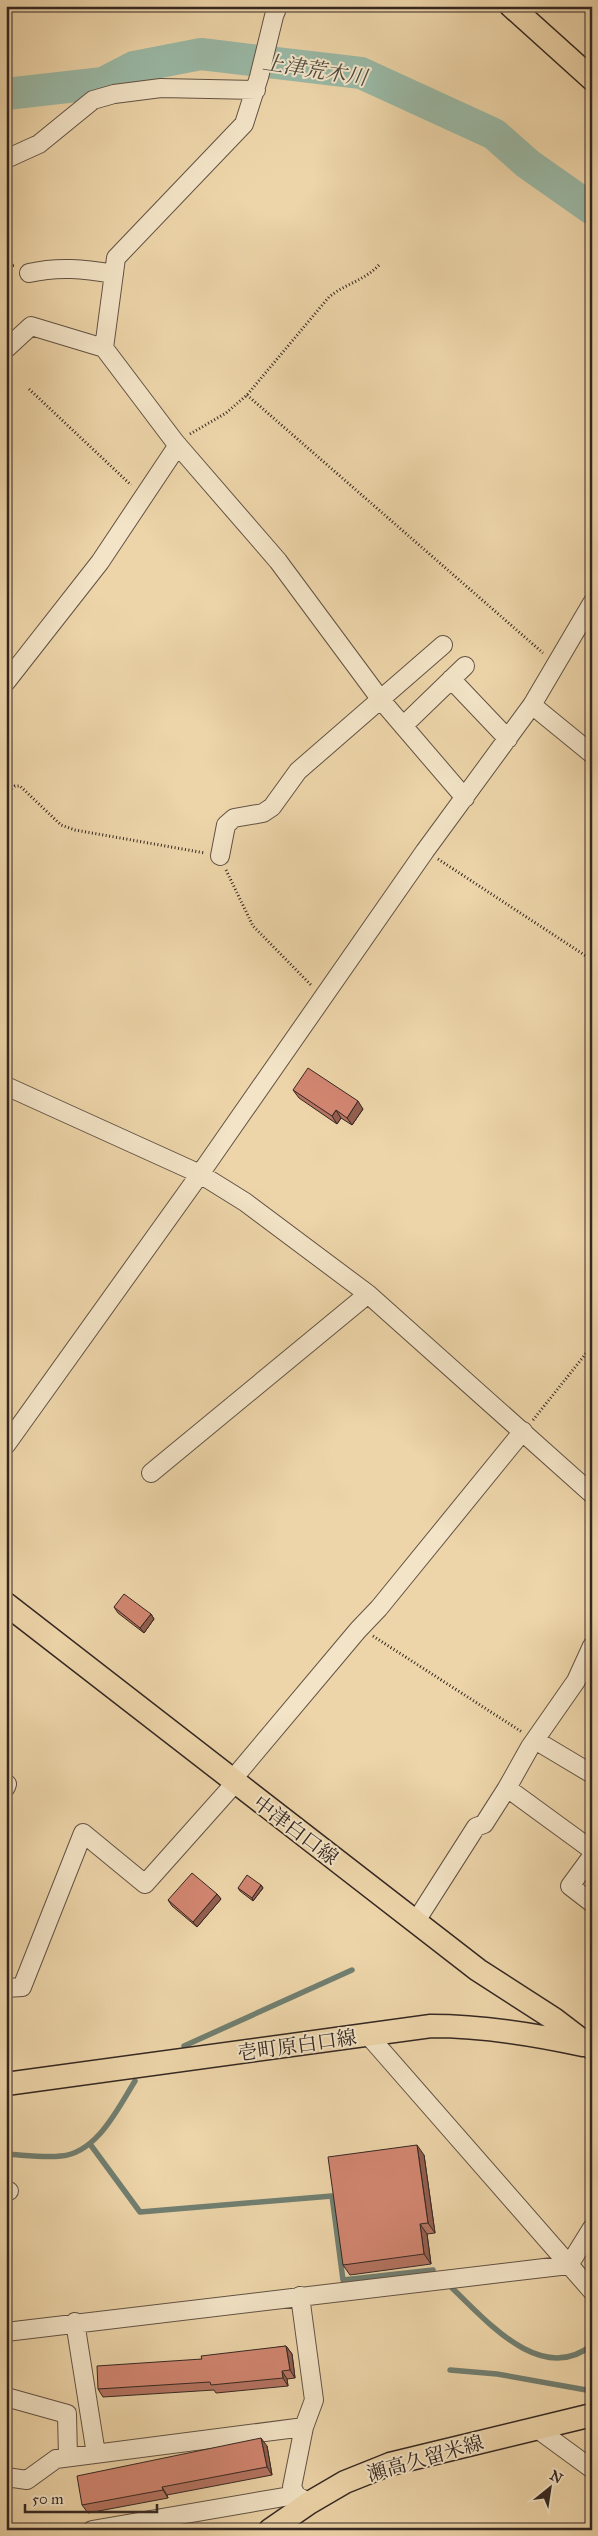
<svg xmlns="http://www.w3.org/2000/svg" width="598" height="2536" font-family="'IM FELL Great Primer','Noto Serif JP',serif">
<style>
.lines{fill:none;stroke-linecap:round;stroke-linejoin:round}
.stream{stroke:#717f71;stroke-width:5.5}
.river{stroke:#9ab9a6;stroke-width:32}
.minor-casing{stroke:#625244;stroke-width:20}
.major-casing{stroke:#342722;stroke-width:25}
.path{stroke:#342722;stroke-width:3;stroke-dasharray:1 2.5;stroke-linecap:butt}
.minor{stroke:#f3e4c7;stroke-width:18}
.major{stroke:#edd5a9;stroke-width:22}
.wall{fill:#b57361;stroke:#342722}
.shaded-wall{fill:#935e4f;stroke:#342722}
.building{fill:#d28671;stroke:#342722}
.labels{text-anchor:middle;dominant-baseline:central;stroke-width:4;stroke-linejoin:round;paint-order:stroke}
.street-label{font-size:20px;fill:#342722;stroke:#f3e4c7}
.water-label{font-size:21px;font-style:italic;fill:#4e4c43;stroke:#f3e4c7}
</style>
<rect width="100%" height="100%" fill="#edd5a9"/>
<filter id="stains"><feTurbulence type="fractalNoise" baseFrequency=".004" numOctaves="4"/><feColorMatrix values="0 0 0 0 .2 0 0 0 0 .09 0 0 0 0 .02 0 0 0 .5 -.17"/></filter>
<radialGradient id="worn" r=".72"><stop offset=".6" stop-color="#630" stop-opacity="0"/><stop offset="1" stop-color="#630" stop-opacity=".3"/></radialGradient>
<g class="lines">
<path class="stream" d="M184,2046L352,1970
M90,2144L140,2212L332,2196L343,2280L433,2270
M6,2154C24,2155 43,2158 61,2156C97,2153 118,2108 135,2081
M452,2288C486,2320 541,2386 592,2345
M450,2370L497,2374L592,2391"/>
<path class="river" d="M6,94L103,83L134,67L201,54L361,73L494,134L528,164L592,209"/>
<g class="minor-casing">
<path id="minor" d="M278,6L274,16L259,77L244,124L116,258L104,348L175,442L278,561L381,700L465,798
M6,159L39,144L93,100L114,94L161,88L256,90
M29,273C59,266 84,269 114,274
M6,349L31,326L104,348
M451,679L508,739
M6,682L100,562L178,445
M532,705L592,754
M403,726L465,666
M220,856L226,825L234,818L263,813L272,807L298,771L443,645
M6,1086L200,1174L245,1202L368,1294L592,1494
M6,1445L200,1174L425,851L532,705L592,603
M151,1473L368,1294
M535,1740L592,1774
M232,1780L358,1630L379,1608L523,1431
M6,1787L7,1784
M507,1788L530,1747L576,1681L592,1646
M592,1856L570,1886L592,1903
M416,1921L476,1827L484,1824L507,1788L592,1850
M6,1988L22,1987L83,1833L145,1884L235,1783
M368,2035L592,2291
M6,2191H9
M569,2265L592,2228
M300,2296L314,2400L304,2427L292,2487L296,2495L309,2503
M75,2322L96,2454
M6,2332L569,2265
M6,2397L67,2414L68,2457
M536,2428L592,2469
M6,2477L27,2480L56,2459L304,2427
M92,2530L296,2495"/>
</g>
<g class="major-casing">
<path id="major" d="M511,6L592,79
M6,1604L478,1970L554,2019L592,2048
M6,2084L431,2026C483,2026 533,2034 583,2045
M270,2530L309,2503L345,2482L390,2464L592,2415"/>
</g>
<path class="path" d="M6,267L15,265
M29,389L131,485
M247,395L543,653
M190,434L226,413L247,395L329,297C345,284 365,280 379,265
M6,793L15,786H20L61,825L75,830L205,853
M438,859L592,960
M226,870L253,926L312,986
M533,1420L592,1346
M373,1636L522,1732"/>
<use href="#minor" class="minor"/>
<use href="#major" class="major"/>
</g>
<path class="wall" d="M293,1090L363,1109L352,1125L341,1118L337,1124L299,1098Z
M114,1607L151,1614L154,1619L144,1633L118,1613Z
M261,1885L263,1888L253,1901L240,1891L238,1888Z
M217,1894L221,1899L197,1927L172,1906L168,1900Z
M424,2155L435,2233L427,2234L431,2264L350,2275L343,2265Z
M286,2346L292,2354L295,2378L287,2379L288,2386L216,2393L214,2390L103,2397L98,2389L202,2359Z
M267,2446L272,2475L167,2495L168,2498L88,2513L82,2505Z"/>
<path class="shaded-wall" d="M358,1101L363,1109L352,1125L347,1118Z
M336,1110L341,1118L337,1124L332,1116Z
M151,1614L154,1619L144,1633L140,1628Z
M261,1885L263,1888L253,1901L252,1898Z
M217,1894L221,1899L197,1927L193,1922Z
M417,2145L424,2155L435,2233L428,2223Z
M420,2224L427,2234L431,2264L424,2254Z
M286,2346L292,2354L295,2378L290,2370Z
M282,2371L287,2379L288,2386L283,2378Z
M261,2438L267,2446L272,2475L267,2467Z
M162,2487L167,2495L168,2498L163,2490Z"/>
<path class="building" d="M308,1068L358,1101L347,1118L336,1110L332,1116L293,1090Z
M124,1594L151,1614L140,1628L114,1607Z
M192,1873L217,1894L193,1922L168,1900Z
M247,1875L261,1885L252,1898L238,1888Z
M417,2145L428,2223L420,2224L424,2254L343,2265L328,2157Z
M286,2346L290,2370L282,2371L283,2378L211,2385L210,2382L98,2389L97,2366L202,2359L201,2356Z
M261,2438L267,2467L162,2487L163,2490L82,2505L77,2476Z"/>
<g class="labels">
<g class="street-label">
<text transform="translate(296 1830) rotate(37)">中津白口線</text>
<text transform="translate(297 2045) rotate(-8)">壱町原白口線</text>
<text transform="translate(425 2458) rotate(-16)">瀬高久留米線</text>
</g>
<g class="water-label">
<text transform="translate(315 70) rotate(9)">上津荒木川</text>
</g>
</g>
<rect width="598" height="2536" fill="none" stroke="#edd5a9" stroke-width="25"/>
<rect x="8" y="8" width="583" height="2521" fill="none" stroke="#342722" stroke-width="2.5"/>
<rect x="12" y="12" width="573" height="2511" fill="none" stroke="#342722"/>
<g transform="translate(550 2488) rotate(30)" stroke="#f3e4c7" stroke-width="4" paint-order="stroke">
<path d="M0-4L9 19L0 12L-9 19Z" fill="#342722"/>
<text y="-8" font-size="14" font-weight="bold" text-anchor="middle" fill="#342722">N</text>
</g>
<path d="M25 2504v8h132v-8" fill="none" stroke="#342722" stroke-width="2.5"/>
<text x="32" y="2504" font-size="15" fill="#342722" stroke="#f3e4c7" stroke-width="4" paint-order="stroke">50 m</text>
<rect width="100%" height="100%" filter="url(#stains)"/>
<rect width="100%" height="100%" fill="url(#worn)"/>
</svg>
